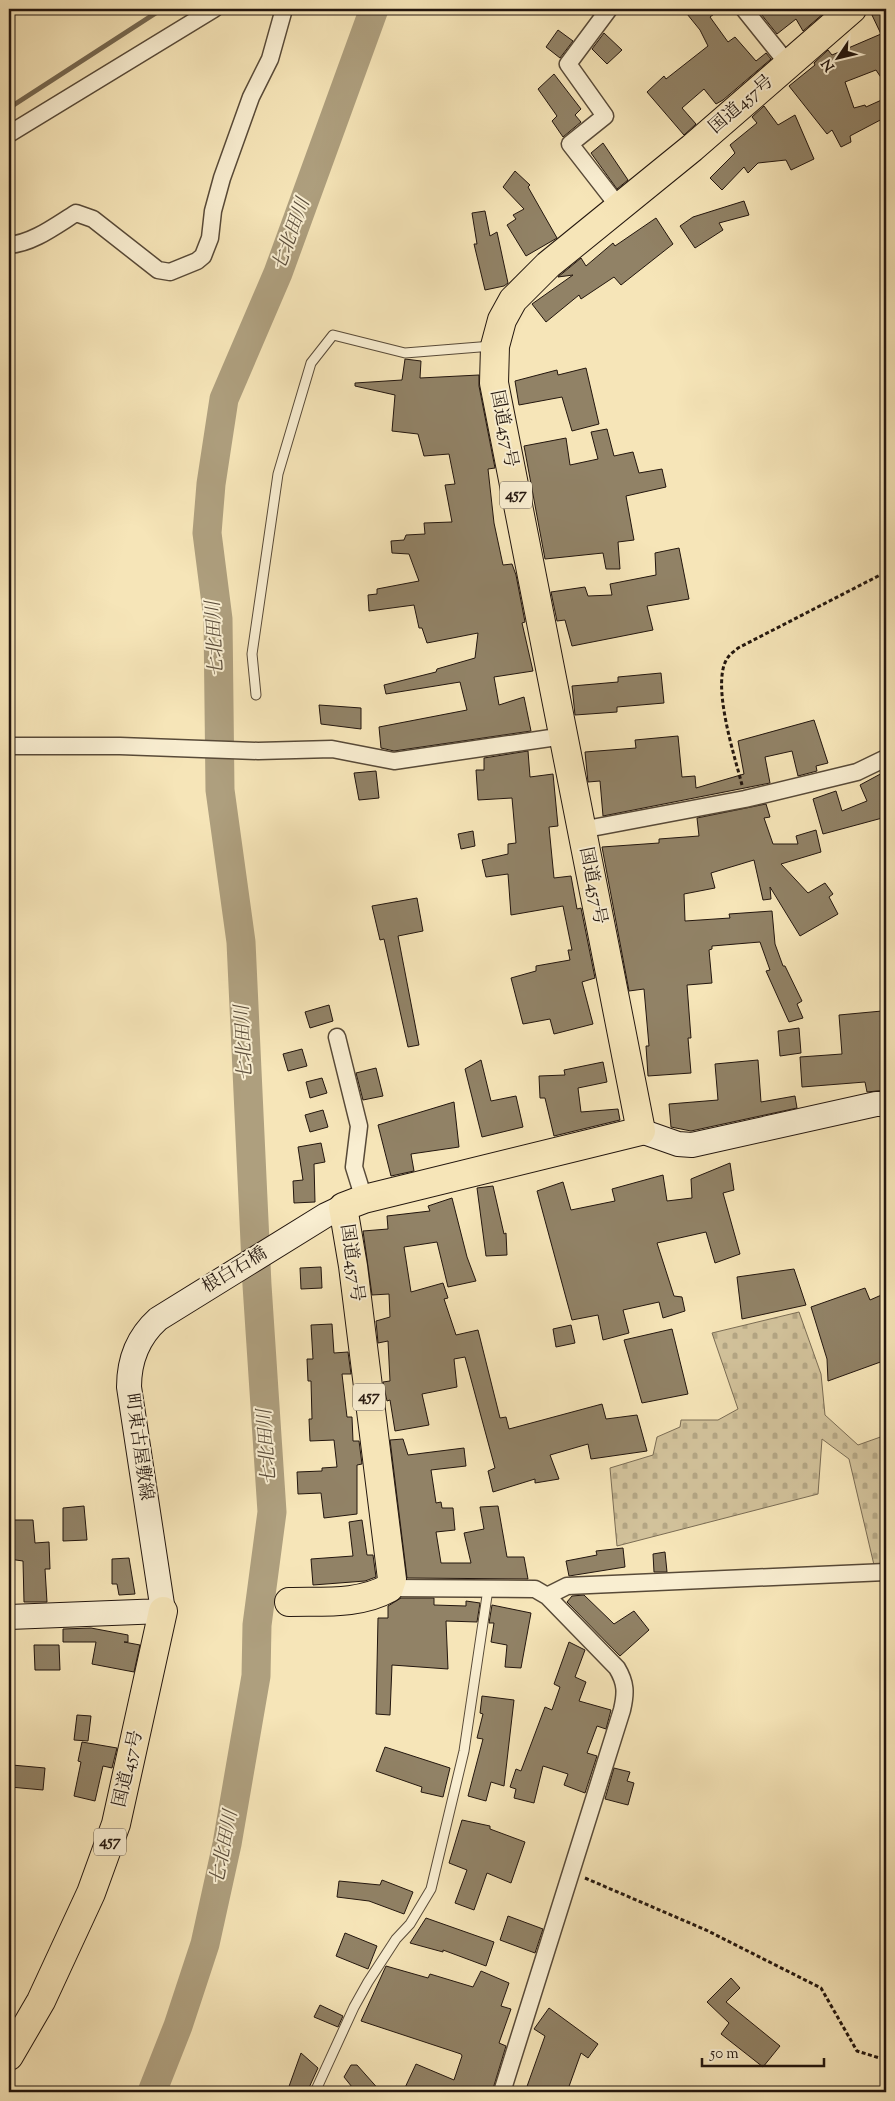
<svg xmlns="http://www.w3.org/2000/svg" width="895" height="2101" font-family="'Sorts Mill Goudy','Noto Serif JP',serif">
<style>
.cemetery{fill:url(#cemetery-stones);stroke:#7a6c54}
.lines{fill:none;stroke-linecap:round;stroke-linejoin:round}
.stream{stroke:#766851;stroke-width:5}
.river{stroke:#ae9f7e;stroke-width:29}
.building{fill:#918266;stroke:#23160e}
.lane-casing{stroke:#584a38;stroke-width:11}
.street-casing{stroke:#584a38;stroke-width:19}
.secondary-casing{stroke:#23160e;stroke-width:26}
.highway-casing{stroke:#23160e;stroke-width:30}
.path{stroke:#23160e;stroke-width:3;stroke-dasharray:4 2.5;stroke-linecap:butt}
.lane{stroke:#f9eed1;stroke-width:9}
.street{stroke:#f9eed1;stroke-width:16}
.secondary{stroke:#f9eed1;stroke-width:24}
.highway{stroke:#f6e5b8;stroke-width:28}
.labels{text-anchor:middle;dominant-baseline:central;stroke-width:4;stroke-linejoin:round;paint-order:stroke}
.shield{fill:#f9eed1;stroke:#635748;stroke-width:1}
.shield-label{font-size:16px;font-weight:bold;fill:#23160e}
.street-label{font-size:18px;fill:#23160e;stroke:#f9eed1}
.water-label{font-size:19px;font-style:italic;fill:#5b4d3b;stroke:#f9eed1}
</style>
<defs>
<pattern id="cemetery-stones" width="16" height="16" patternUnits="userSpaceOnUse" patternTransform="scale(1.25)"><rect width="16" height="16" fill="#d2c29b"/><path d="M2 7V4a2 2 0 0 1 4 0v3zM10 15v-3a2 2 0 0 1 4 0v3z" fill="#b4a684"/></pattern>
</defs>
<rect width="100%" height="100%" fill="#f6e5b8"/>
<filter id="stains"><feTurbulence type="fractalNoise" baseFrequency=".004" numOctaves="4"/><feColorMatrix values="0 0 0 0 .2 0 0 0 0 .09 0 0 0 0 .02 0 0 0 .5 -.17"/></filter>
<radialGradient id="worn" r=".72"><stop offset=".6" stop-color="#630" stop-opacity="0"/><stop offset="1" stop-color="#630" stop-opacity=".3"/></radialGradient>
<path class="cemetery" d="M799,1312L821,1374L825,1415L858,1445L886,1435V1563L874,1565L849,1459L822,1439L818,1494L617,1546L610,1468L653,1455L657,1437L680,1427L681,1420H718L738,1409L712,1333Z"/>
<g class="lines">
<path class="stream" d="M9,108L162,9"/>
<path class="river" d="M152,2092L178,2026L205,1944L227,1844L256,1676L257,1625L272,1512L257,1285L241,942L220,790L218,619L207,533L211,484L224,399L278,273L374,9"/>
</g>
<path class="building" d="M683,9H721L710,17L728,42L735,37L756,61L766,53L771,59L723,100L716,104L704,89L682,108L696,124L684,135L647,92L664,76L666,79L708,46L700,30Z
M757,9H821L824,13L803,31L796,19L777,34Z
M879,9H886V85L876,70L845,82L854,108L865,105L866,107L886,98V117L850,136L851,142L841,147L832,130L827,134L789,86L815,65L814,63L828,50L832,55L881,34L871,13Z
M558,30L573,41L560,58L546,47Z
M604,33L622,50L607,64L592,49Z
M554,74L581,109L575,115L581,122L563,137L552,121L557,116L538,89Z
M764,106L778,125L795,115L814,159L791,170L786,160L758,163L748,173L744,167L722,190L710,178L735,153L730,145L757,123L752,117Z
M603,143L628,180L617,189L591,153Z
M515,171L530,185L528,187L557,238L526,256L507,225L516,219L513,215L524,209L503,187Z
M744,201L749,215L719,223L723,230L695,248L680,226L693,217Z
M485,211L490,236L497,232L508,283L504,286L485,290L474,244H477L472,213Z
M656,218L673,244L621,285L614,277L581,299L579,295L546,322L532,304L573,275L558,277L581,258L586,266L613,243L615,246Z
M405,359L421,361L420,378L479,375V386L495,468L488,469L494,523L503,565L512,564L516,575L525,622L522,623L533,671L494,677L499,705L524,697L531,731L394,751L381,748L379,727L467,710L460,682L386,694L384,685L436,672L437,669L475,658L478,633L427,643L422,628H419L414,605L369,611L368,595L377,594V589L419,581L409,554L392,553L391,541L404,540L406,535L425,534L424,523L452,522L445,485L455,484L449,454L424,456L418,434L392,431L395,395L355,386V383L402,380Z
M586,368L599,424L572,431L562,397L519,405L515,381L557,370L558,375Z
M607,429L614,456L633,452L639,473L662,469L666,487L626,496L634,540L618,542L620,569H606L603,553L545,559L524,446L566,438L570,465L598,459L591,432Z
M679,548L689,599L647,606L653,630L572,646L565,620L557,621L551,592L585,587L588,596L612,595L610,584L656,575L655,553Z
M661,673L664,703L617,707V712L575,715L572,686L618,682V677Z
M319,705L361,708V729L321,724Z
M814,720L828,763L816,766L817,771L798,776L792,751L765,757L770,783L603,816L600,781L588,782L585,752L636,748L635,740L678,736L682,777L695,776L696,788L744,774L738,741Z
M528,751L530,777L553,774L558,826L549,827L554,878L571,876L577,909L581,908L595,978L582,982L593,1024L554,1034L550,1019L523,1024L511,978L536,971V966L570,960L568,950H572L563,906L511,915L508,874L486,877L482,860L508,854V844L516,843L512,798L478,800L476,770H484V758Z
M376,771L379,798L359,800L354,773Z
M886,771V817L823,834L813,799L836,791L842,811L867,801L860,785Z
M766,804L770,817L764,818L773,844H798L796,836L816,830L821,852L781,864L808,893L825,883L833,894L829,897L838,914L800,936L770,887L771,899L763,900L754,860L711,873L715,888L684,894L685,921L730,918L729,914L772,911L775,944L783,966H785L802,1001L797,1004L803,1018L789,1022L766,971L770,970L760,942L712,946V949L709,950L712,983L687,985L691,1038H688L691,1073L648,1076L646,1046H649L644,989L629,991L602,847L659,843V839L699,836L697,818Z
M473,831L475,846L461,849L458,834Z
M417,898L423,931L398,936L419,1045L408,1047L384,939L380,940L372,906Z
M329,1005L333,1021L310,1028L305,1012Z
M882,1011L886,1050V1090L867,1092L865,1082L802,1087L800,1057L842,1054L839,1015Z
M799,1028L801,1053L780,1056L778,1031Z
M302,1049L307,1066L288,1071L283,1054Z
M481,1060L491,1101L516,1096L523,1127L482,1137L465,1069Z
M758,1060L761,1102L795,1096L797,1108L691,1131L671,1127L669,1104L718,1100L715,1064Z
M603,1062L607,1082L578,1088L581,1112L618,1109L620,1120L554,1136L545,1098H540L539,1076L565,1075L564,1070Z
M376,1068L383,1096L363,1100L356,1073Z
M322,1078L327,1093L310,1098L306,1082Z
M454,1102L459,1147L411,1154L414,1171L391,1176L378,1125Z
M323,1110L328,1127L310,1132L305,1115Z
M321,1143L325,1162L314,1164L315,1202L294,1203L293,1181L303,1180L298,1147Z
M730,1163L734,1190L723,1193L740,1254L715,1263L706,1232L657,1243L674,1296L682,1297L685,1311L663,1318L659,1302L623,1310L629,1333L603,1340L598,1315L572,1320L537,1191L563,1182L571,1210L615,1201L612,1189L663,1175L667,1201L692,1198L691,1179Z
M493,1186L504,1234L506,1233L507,1255L486,1256L477,1188Z
M452,1198L467,1257L476,1281L448,1287L437,1242L404,1247L411,1292L443,1283L448,1298L444,1299L456,1335L478,1330L500,1418L506,1417L509,1429L602,1404L606,1419L637,1415L647,1451L591,1459L588,1444L550,1455L559,1479L535,1483V1479L493,1492L488,1471L495,1468L465,1357L454,1359L457,1387L422,1394L429,1425L395,1431L390,1400L387,1401L383,1382L390,1381L388,1341L378,1343L376,1321L390,1317L389,1294L372,1295L363,1231L388,1229L387,1216L430,1211L428,1206Z
M321,1267L322,1288L301,1289L300,1268Z
M794,1269L806,1305L742,1319L737,1277Z
M865,1288L870,1300L886,1293V1360L828,1381L827,1359L811,1307Z
M332,1324L334,1353L348,1352L351,1374H342L347,1417H352L353,1441H359L362,1464L357,1465V1514L324,1518L321,1493L298,1494L297,1472L322,1471V1468L337,1467L334,1440L310,1441L309,1419H312L311,1381H308L307,1359H313L311,1325Z
M571,1325L575,1343L556,1347L553,1329Z
M672,1329L688,1394L642,1403L624,1340Z
M403,1439L408,1455L464,1448L466,1466L431,1470L436,1503L441,1502L442,1508H453L455,1530L436,1532L441,1563H471L464,1533L484,1529L480,1507L498,1506L507,1557H524L528,1579L407,1578L390,1440Z
M84,1506L87,1540L63,1541V1508Z
M9,1520H33L35,1543L49,1542L50,1569H45L47,1602H24L23,1561L9,1559Z
M362,1520L367,1555H373L376,1577L365,1581L313,1585L311,1559L353,1556L349,1522Z
M623,1548L625,1567L569,1576L566,1561L597,1555L596,1551Z
M665,1552L667,1572H654L653,1554Z
M129,1558L135,1594L119,1595L117,1584H112V1559Z
M584,1595L614,1624L634,1611L649,1630L620,1656L567,1602L572,1596Z
M401,1598H434V1605L466,1606V1601L480,1603L477,1622L446,1621L448,1669L392,1665L390,1715L376,1714L378,1618H388V1606Z
M492,1605L531,1613L521,1668L505,1667L507,1645L491,1642L494,1623H489Z
M91,1628L128,1635V1642H124L140,1645L134,1672L92,1664L96,1642H63V1629Z
M569,1642L585,1650L575,1677L586,1682L579,1701L611,1710L606,1729L597,1726L587,1753L597,1756L585,1793L564,1785L568,1774L543,1766L534,1803L514,1798L516,1789L510,1787L516,1769L521,1771L545,1707L552,1710L560,1687L554,1684Z
M34,1645H59L60,1670H35Z
M482,1696L514,1700L504,1786L491,1782L486,1801L468,1796L483,1739L477,1738L483,1714L480,1713Z
M77,1715L91,1716L88,1741L74,1740Z
M82,1742L117,1748L112,1768L103,1766L95,1801L74,1796L81,1762L78,1761Z
M385,1747L450,1768L443,1797L421,1792L422,1787L376,1771Z
M12,1765L45,1768L43,1790L10,1787Z
M614,1768L630,1772L627,1781L634,1783L628,1805L605,1799Z
M462,1820L490,1826V1829L525,1842L511,1883L487,1873L474,1910L455,1903L467,1870L449,1863Z
M382,1880L413,1892L404,1914L369,1901L337,1897L339,1881L380,1885Z
M508,1916L543,1929L535,1953L500,1940Z
M426,1918L494,1942L486,1966L443,1950V1952L410,1943Z
M345,1933L377,1946L368,1969L336,1956Z
M386,1966L428,1978L430,1974L473,1987L481,1971L509,1983L501,2006L511,2009L499,2043L506,2046L492,2092H403L416,2064L454,2080L462,2056L461,2054L361,2021Z
M731,1978L740,1988L726,2002L780,2046L763,2067L721,2034L729,2023L707,2002Z
M320,2005L343,2016L338,2027L314,2017Z
M549,2008L598,2044L588,2058L581,2053L567,2092H525L545,2036L534,2029Z
M301,2053L318,2068L307,2092H287Z
M351,2065H357L381,2092H356L344,2077Z"/>
<g class="lines">
<g class="lane-casing">
<path id="lane" d="M256,695L252,654L278,474L311,363L333,335L405,353L492,346
M315,2092L354,2007L368,1982L396,1939L410,1924L431,1889L464,1751L488,1589"/>
</g>
<g class="street-casing">
<path id="street" d="M609,9L568,64L605,116L570,144L619,207
M744,9L788,64
M9,134L214,9
M9,245C33,243 55,226 76,213L93,219L158,270L170,272L197,261L203,256L210,238L213,211L222,178L251,97L270,59L284,9
M9,746H120L258,751L332,749L394,761L564,736
M581,830L745,799L857,772L886,758
M337,1037L359,1126L354,1167L364,1199
M389,1588L535,1589L547,1596L617,1668C626,1683 626,1693 622,1710L502,2092
M547,1596L567,1586L886,1572"/>
</g>
<g class="secondary-casing">
<path id="secondary" d="M641,1131L678,1144L692,1145L876,1104H886
M9,1617L163,1611L129,1387C129,1360 138,1337 158,1319L326,1215L343,1207"/>
</g>
<g class="highway-casing">
<path id="highway" d="M289,1602C322,1601 359,1605 389,1588L392,1579L353,1266L343,1207L364,1199L641,1131L494,383L495,346L502,320L513,300L548,265L692,148L852,9
M9,2056L41,2001L91,1893L116,1824L163,1611"/>
</g>
<path class="path" d="M742,785C735,757 709,679 729,656C731,653 735,651 738,648L886,572
M585,1878L706,1930L821,1988L857,2051L886,2060"/>
<use href="#lane" class="lane"/>
<use href="#street" class="street"/>
<use href="#secondary" class="secondary"/>
<use href="#highway" class="highway"/>
</g>
<g class="labels">
<g class="shield">
<rect x="500" y="481.5" width="32" height="27" rx="4"/>
<rect x="353" y="1383.5" width="32" height="27" rx="4"/>
<rect x="94" y="1828.5" width="32" height="27" rx="4"/>
</g>
<g class="shield-label">
<text x="516" y="495">457</text>
<text x="369" y="1397">457</text>
<text x="110" y="1842">457</text>
</g>
<g class="street-label">
<text transform="translate(742 105) rotate(-41)">国道457号</text>
<text transform="translate(503 429) rotate(79)">国道457号</text>
<text transform="translate(592 886) rotate(79)">国道457号</text>
<text transform="translate(351 1263) rotate(82)">国道457号</text>
<text transform="translate(235 1271) rotate(-31)">根白石橋</text>
<text transform="translate(138 1447) rotate(82)">町東古屋敷線</text>
<text transform="translate(129 1769) rotate(-77)">国道457号</text>
</g>
<g class="water-label">
<text transform="translate(292 235) rotate(-70)">七北田川</text>
<text transform="translate(216 639) rotate(-93)">七北田川</text>
<text transform="translate(245 1043) rotate(-93)">七北田川</text>
<text transform="translate(268 1447) rotate(-94)">七北田川</text>
<text transform="translate(225 1848) rotate(-79)">七北田川</text>
</g>
</g>
<rect width="895" height="2101" fill="none" stroke="#f6e5b8" stroke-width="30"/>
<rect x="10" y="10" width="875" height="2081" fill="none" stroke="#23160e" stroke-width="2.5"/>
<rect x="15" y="15" width="865" height="2071" fill="none" stroke="#23160e"/>
<g transform="translate(838 58) rotate(235)" stroke="#f9eed1" stroke-width="4" paint-order="stroke">
<path d="M0-4L9 19L0 12L-9 19Z" fill="#23160e"/>
<text y="-8" font-size="14" font-weight="bold" text-anchor="middle" fill="#23160e">N</text>
</g>
<path d="M702 2058v8h122v-8" fill="none" stroke="#23160e" stroke-width="2.5"/>
<text x="710" y="2058" font-size="15" fill="#23160e" stroke="#f9eed1" stroke-width="4" paint-order="stroke">50 m</text>
<rect width="100%" height="100%" filter="url(#stains)"/>
<rect width="100%" height="100%" fill="url(#worn)"/>
</svg>
